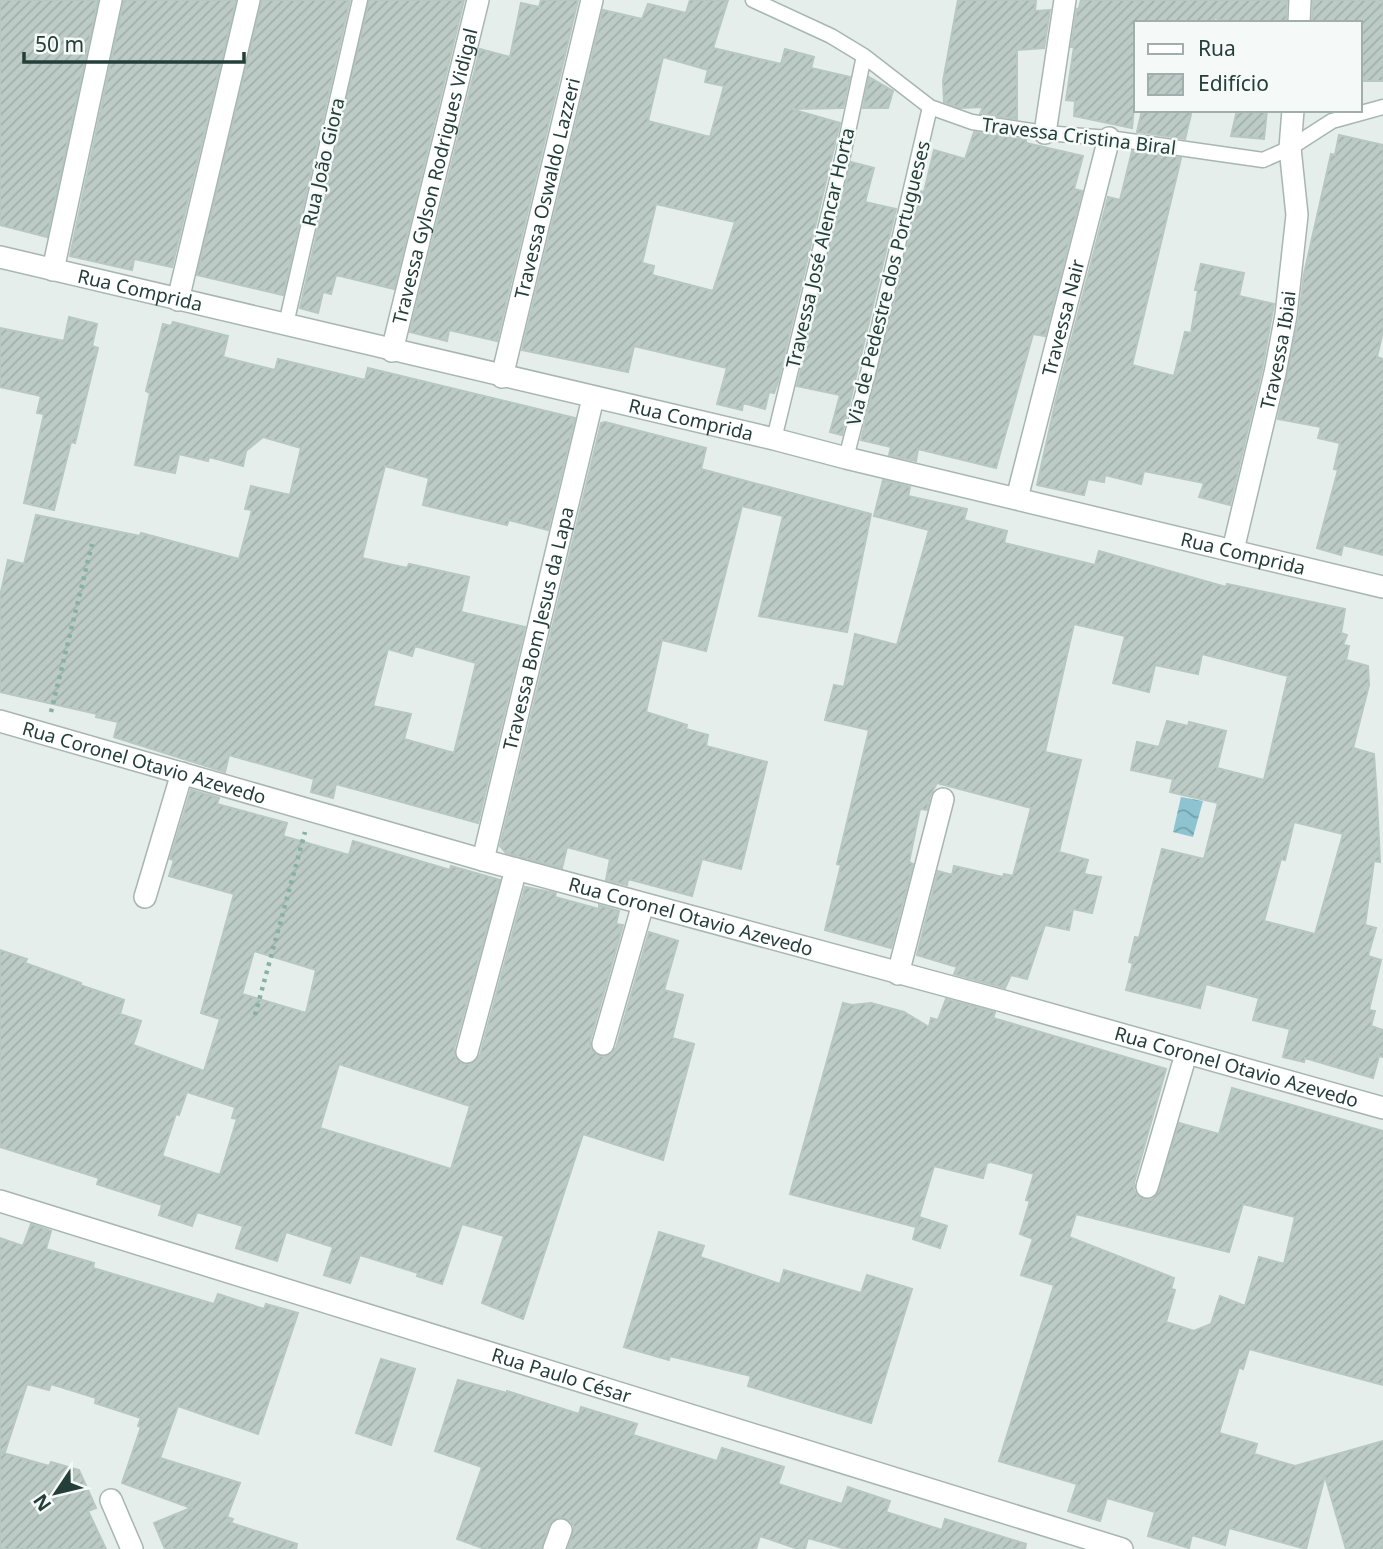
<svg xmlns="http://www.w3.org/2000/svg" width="1383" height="1549" font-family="'Noto Sans',sans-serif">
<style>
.water{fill:url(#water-waves)}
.building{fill:url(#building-hatch);stroke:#b7c7c1;stroke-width:2;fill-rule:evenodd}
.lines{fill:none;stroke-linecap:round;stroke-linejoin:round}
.service-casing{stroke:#a7b6b1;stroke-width:17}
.minor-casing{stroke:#a7b6b1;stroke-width:24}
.path{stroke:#86b1a5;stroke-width:4.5;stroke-dasharray:3.5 5;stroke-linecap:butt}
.service{stroke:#fff;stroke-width:14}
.minor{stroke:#fff;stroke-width:21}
.labels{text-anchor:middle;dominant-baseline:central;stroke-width:5;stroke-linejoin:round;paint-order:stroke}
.street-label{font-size:19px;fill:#243f39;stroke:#f5faf8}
</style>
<defs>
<pattern id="water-waves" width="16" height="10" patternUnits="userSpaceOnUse" patternTransform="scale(1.75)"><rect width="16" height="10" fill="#8ec4d1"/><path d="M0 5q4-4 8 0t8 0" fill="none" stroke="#74a1ab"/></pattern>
<pattern id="building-hatch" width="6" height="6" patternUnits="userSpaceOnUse" patternTransform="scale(1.75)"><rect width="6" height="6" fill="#bdcbc6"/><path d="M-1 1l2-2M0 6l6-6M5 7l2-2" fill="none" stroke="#a2afab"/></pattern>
</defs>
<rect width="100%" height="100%" fill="#e5eeea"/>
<path class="water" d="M1181,797L1203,801L1193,837L1173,832Z"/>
<path class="building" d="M0,0H98L47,237L0,225Z
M124,0H236L172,267L134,259L132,270L70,256Z
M262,0H350L283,295L197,275Z
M369,0H464L394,289L336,275L331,294L323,292L318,313L300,308Z
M541,0H578L497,341L449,330L447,341L410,332L480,49L510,57L521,3L539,7Z
M690,0H728L713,48L781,64L785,49L814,57L811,68L850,77L843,108L791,109L840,123L778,382L774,393L769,392L765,409L743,403L742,410L717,404L727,368L634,346L628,372L522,350L603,10L642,19L648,4L686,13ZM663,57L708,70L705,82L724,86L710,137L648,121ZM656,204L735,222L713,291L652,275L654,266L642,263Z
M958,0H1036L1035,11L1050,10L1044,48L1017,50V119L980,114L983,107L960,108L944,102L943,81Z
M1081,0H1287L1286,23H1233L1214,18L1213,23H1136V85L1132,128L1074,116L1075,101L1066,100L1074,47H1071L1077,9L1079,8Z
M1313,0H1383V81H1360V23H1312Z
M869,77L893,91L888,108H863Z
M1142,110H1192L1185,139L1137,132Z
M1237,110H1267L1264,139L1231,136Z
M974,132L1026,140V143L1083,156L1074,189L1082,191L1045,336L1033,334L996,468L918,449L916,461L889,455L891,447L861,440L915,213L921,191L924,192L934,150L965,159Z
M1339,135L1383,145V331L1377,357L1383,359V555L1343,545L1341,555L1317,548L1338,470L1334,469L1340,443L1318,438L1321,427L1278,419L1299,317L1304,274L1331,154L1335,155Z
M1132,151L1181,158L1132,365L1174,376L1185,332L1191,333L1198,290H1195L1201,264L1244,273L1239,296L1274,304L1262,370L1230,505L1199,497L1204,483L1144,471L1141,484L1105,475L1104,482L1088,479L1084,495L1037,485L1055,404L1108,197L1120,200Z
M851,162L874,168L865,202L896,209L842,435L830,432L840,395L797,386Z
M69,317L97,324L92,346L98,348L75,443L71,442L54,510L24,503L44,414L37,413L41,396L0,387V328L64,341Z
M173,322L228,336L223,357L275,370L278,359L365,380L368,368L575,418L548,530L509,520L507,525L423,505L429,478L385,466L362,558L407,568L409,564L469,577L461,612L525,627L478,823L336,784L333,798L311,792L314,779L229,755L225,772L114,737L118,722L96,717L97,714L0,692V596L8,560L24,564L36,515L140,536L141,533L239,559L252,510L245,509L251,486L290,495L301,448L263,437L246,451L243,466L209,457L208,461L179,454L175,473L135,465L150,393L146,391L163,324L171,326ZM415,646L476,663L454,753L404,739L411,714L373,706L388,649L412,656Z
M605,422L706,448L701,469L871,514L847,632L759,616L783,516L742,506L706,651L662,640L646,712L687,725L686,729L708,735L706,746L767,762L741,869L702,859L692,896L628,879L627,885L606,880L610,859L567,847L562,868L506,853L500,846L601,423Z
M883,480L910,487L908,496L967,509L964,520L1007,531L1004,543L1095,565L1099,551L1226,587L1227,584L1345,609L1341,633L1347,635L1343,645L1349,646L1346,660L1368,666L1369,685L1353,748L1374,754L1377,799L1380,862L1374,861L1365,925L1376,928L1368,956L1381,960L1369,1010L1375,1011L1371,1026L1383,1030V1057L1379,1056L1373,1078L1305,1058L1304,1062L1283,1057L1290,1029L1253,1020L1259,998L1206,984L1200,1008L1126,990L1133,963L1129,962L1135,937L1139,938L1162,849L1204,859L1218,803L1170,792L1173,779L1131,770L1137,742L1159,747L1167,721L1188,726L1189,722L1226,731L1217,768L1264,780L1288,676L1202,654L1198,674L1155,665L1149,692L1113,683L1125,636L1074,624L1045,752L1081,760L1059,852L1088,860L1084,874L1101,877L1092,913L1073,909L1069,930L1045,925L1027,979L1011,975L1005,988L954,974L957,967L917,955L938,871L952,875L954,866L1003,877L1004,874L1013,876L1031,808L937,783L930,796L927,810L920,809L909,862L913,864L891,948L825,930L841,865L837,864L869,730L825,720L834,685L844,687L855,634L897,645L929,530L874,516ZM1294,822L1343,834L1315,934L1264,921L1281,859L1285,860Z
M191,790L219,798L217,804L287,823L283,836L349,855L353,841L450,870L451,866L500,880L454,1049L455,1056L463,1064H471L480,1055L525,887L556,893L555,897L599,909V905L619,911L616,924L623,925L590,1041L591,1048L599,1056H607L616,1048L649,932L678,941L664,990L683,995L672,1038L694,1044L663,1160L583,1134L523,1319L482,1303L504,1236L462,1224L442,1284L417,1276L418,1273L360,1255L350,1283L324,1275L333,1247L286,1232L277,1261L236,1248L243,1226L197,1212L192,1226L159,1215L162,1205L97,1184L99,1178L0,1147V950L27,959L25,963L81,983L80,985L124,1000L120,1014L141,1021L133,1045L204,1071L220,1019L201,1013L234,894L169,876L174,860L170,859ZM254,951L316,970L306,1013L242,994ZM339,1064L470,1106L451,1169L320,1128ZM187,1092L235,1107L232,1118L237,1119L220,1175L162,1156L176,1114L179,1115Z
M946,999L995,1012L993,1018L1166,1069L1134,1183V1191L1143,1199L1151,1200L1159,1191L1179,1123L1219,1134L1232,1088L1383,1131V1385L1249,1349L1243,1369L1239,1367L1219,1433L1257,1444L1254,1454L1295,1466L1383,1441V1549H1346L1325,1476L1306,1549L1229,1528L1225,1545L1192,1535L1189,1548L1148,1536L1155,1512L1107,1498L1100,1521L1068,1511L1077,1484L999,1461L1054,1285L1021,1275L1033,1239L1020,1234L1030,1201L1026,1200L1034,1174L991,1162L987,1163L983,1178L934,1166L916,1227L790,1194L843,1003L852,1005L871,1003L904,1012L929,1027L931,1018L938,1020ZM1243,1204L1295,1217L1284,1264L1259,1257L1245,1306L1220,1296L1211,1324L1194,1331L1166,1322L1175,1290L1171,1289L1174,1278L1069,1237L1076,1214L1229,1252Z
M919,1217L947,1226L940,1248L913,1239Z
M31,1224L51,1231L46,1249L94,1263L93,1268L214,1304L218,1294L264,1309L266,1304L298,1313L258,1434L178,1406L160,1458L240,1483L227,1517L233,1519L231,1523L297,1544L296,1549H165L154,1523L191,1508L122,1483L141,1427L138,1426L141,1418L95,1403L96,1398L51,1384L49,1390L27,1384L5,1452L0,1451V1238L23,1246Z
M659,1232L704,1246L700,1257L780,1284L784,1270L861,1293L867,1275L912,1289L871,1423L748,1386L751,1376L670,1356L669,1360L624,1347Z
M381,1359L415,1369L391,1445L356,1433Z
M458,1380L507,1393V1391L579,1414L581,1407L637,1424L633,1435L717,1461L722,1448L784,1467L778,1484L842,1504L848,1487L890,1501L886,1512L942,1530L945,1519L1026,1544L1025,1549H846L808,1538L805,1549H798L760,1536L756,1549H568L574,1527L571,1521L559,1517L553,1520L549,1525L541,1549H485L457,1539L482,1467L435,1451Z
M0,1452L49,1466L51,1462L79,1470L96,1508L88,1511L106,1549H0Z"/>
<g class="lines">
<g class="service-casing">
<path id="service" d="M753,0L831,36L864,56L930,107L972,122L1045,133L1109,138L1263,160L1290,148L1332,121L1383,107
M286,324L360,0
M774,439L842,160L864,56
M846,458L870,365L930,107"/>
</g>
<g class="minor-casing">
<g id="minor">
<path d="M1299,23L1300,0"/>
<path d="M1045,133L1065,0"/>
<path id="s1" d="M0,257L774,439L846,458L1383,587"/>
<path d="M53,270L111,0"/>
<path d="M178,300L249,0"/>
<path id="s2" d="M392,351L478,0"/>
<path id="s3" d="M502,377L592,0"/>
<path id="s4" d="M1017,498L1109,138"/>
<path id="s5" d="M1233,550L1275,373L1286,315L1297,215L1290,148L1293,110"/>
<path id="s6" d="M0,721L483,860L1003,1001L1383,1108"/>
<path id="s7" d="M483,860L593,398"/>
<path d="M145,897L182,773"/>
<path d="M898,974L943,799"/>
<path d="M603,1044L643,904"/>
<path d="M467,1052L516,869"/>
<path d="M1147,1187L1186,1054"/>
<path id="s8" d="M0,1201L1122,1549"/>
<path d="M111,1500L132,1549"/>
<path d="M554,1549L561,1530"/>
</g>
</g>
<path class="path" d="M51,712L92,544
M255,1015L305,832"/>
<use href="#service" class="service"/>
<use href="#minor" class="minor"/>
</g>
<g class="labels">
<g class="street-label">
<text transform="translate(1079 136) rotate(7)">Travessa Cristina Biral</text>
<text transform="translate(323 162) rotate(-77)">Rua João Giora</text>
<text stroke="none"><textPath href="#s2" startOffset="180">Travessa Gylson Rodrigues Vidigal</textPath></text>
<text stroke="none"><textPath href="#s3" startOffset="194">Travessa Oswaldo Lazzeri</textPath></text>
<text transform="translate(820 248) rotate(-77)">Travessa José Alencar Horta</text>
<text transform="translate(888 283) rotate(-76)">Via de Pedestre dos Portugueses</text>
<text stroke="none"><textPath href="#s1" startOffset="144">Rua Comprida</textPath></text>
<text stroke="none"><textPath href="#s4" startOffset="186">Travessa Nair</textPath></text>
<text stroke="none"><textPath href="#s5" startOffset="205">Travessa Ibiai</textPath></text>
<text stroke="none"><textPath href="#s1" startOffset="710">Rua Comprida</textPath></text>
<text stroke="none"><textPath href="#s1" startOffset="1278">Rua Comprida</textPath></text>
<text stroke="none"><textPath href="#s7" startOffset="238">Travessa Bom Jesus da Lapa</textPath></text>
<text stroke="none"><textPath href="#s6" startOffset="150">Rua Coronel Otavio Azevedo</textPath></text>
<text stroke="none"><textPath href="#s6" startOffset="718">Rua Coronel Otavio Azevedo</textPath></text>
<text stroke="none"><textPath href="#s6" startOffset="1284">Rua Coronel Otavio Azevedo</textPath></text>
<text stroke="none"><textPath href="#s8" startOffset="588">Rua Paulo César</textPath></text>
</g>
</g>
<rect x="1134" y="21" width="228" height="91" fill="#f5faf8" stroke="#a1afac" stroke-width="2"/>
<rect x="1148" y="44" width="35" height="10" fill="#ffffff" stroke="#a1afac" stroke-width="2"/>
<text x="1198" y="56" font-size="21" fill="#243f39">Rua</text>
<rect x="1148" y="74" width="35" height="21" fill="url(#building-hatch)" stroke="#a1afac" stroke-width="2"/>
<text x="1198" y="91" font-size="21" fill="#243f39">Edifício</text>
<g transform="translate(56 1493) rotate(235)" stroke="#f5faf8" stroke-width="5" paint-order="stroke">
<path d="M0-5L12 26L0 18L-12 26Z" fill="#243f39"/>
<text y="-10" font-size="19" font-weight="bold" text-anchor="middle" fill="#243f39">N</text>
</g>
<path d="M24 52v10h220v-10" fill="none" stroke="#243f39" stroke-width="3.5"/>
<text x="35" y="52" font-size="21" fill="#243f39" stroke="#f5faf8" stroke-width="5" paint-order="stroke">50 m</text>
</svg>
